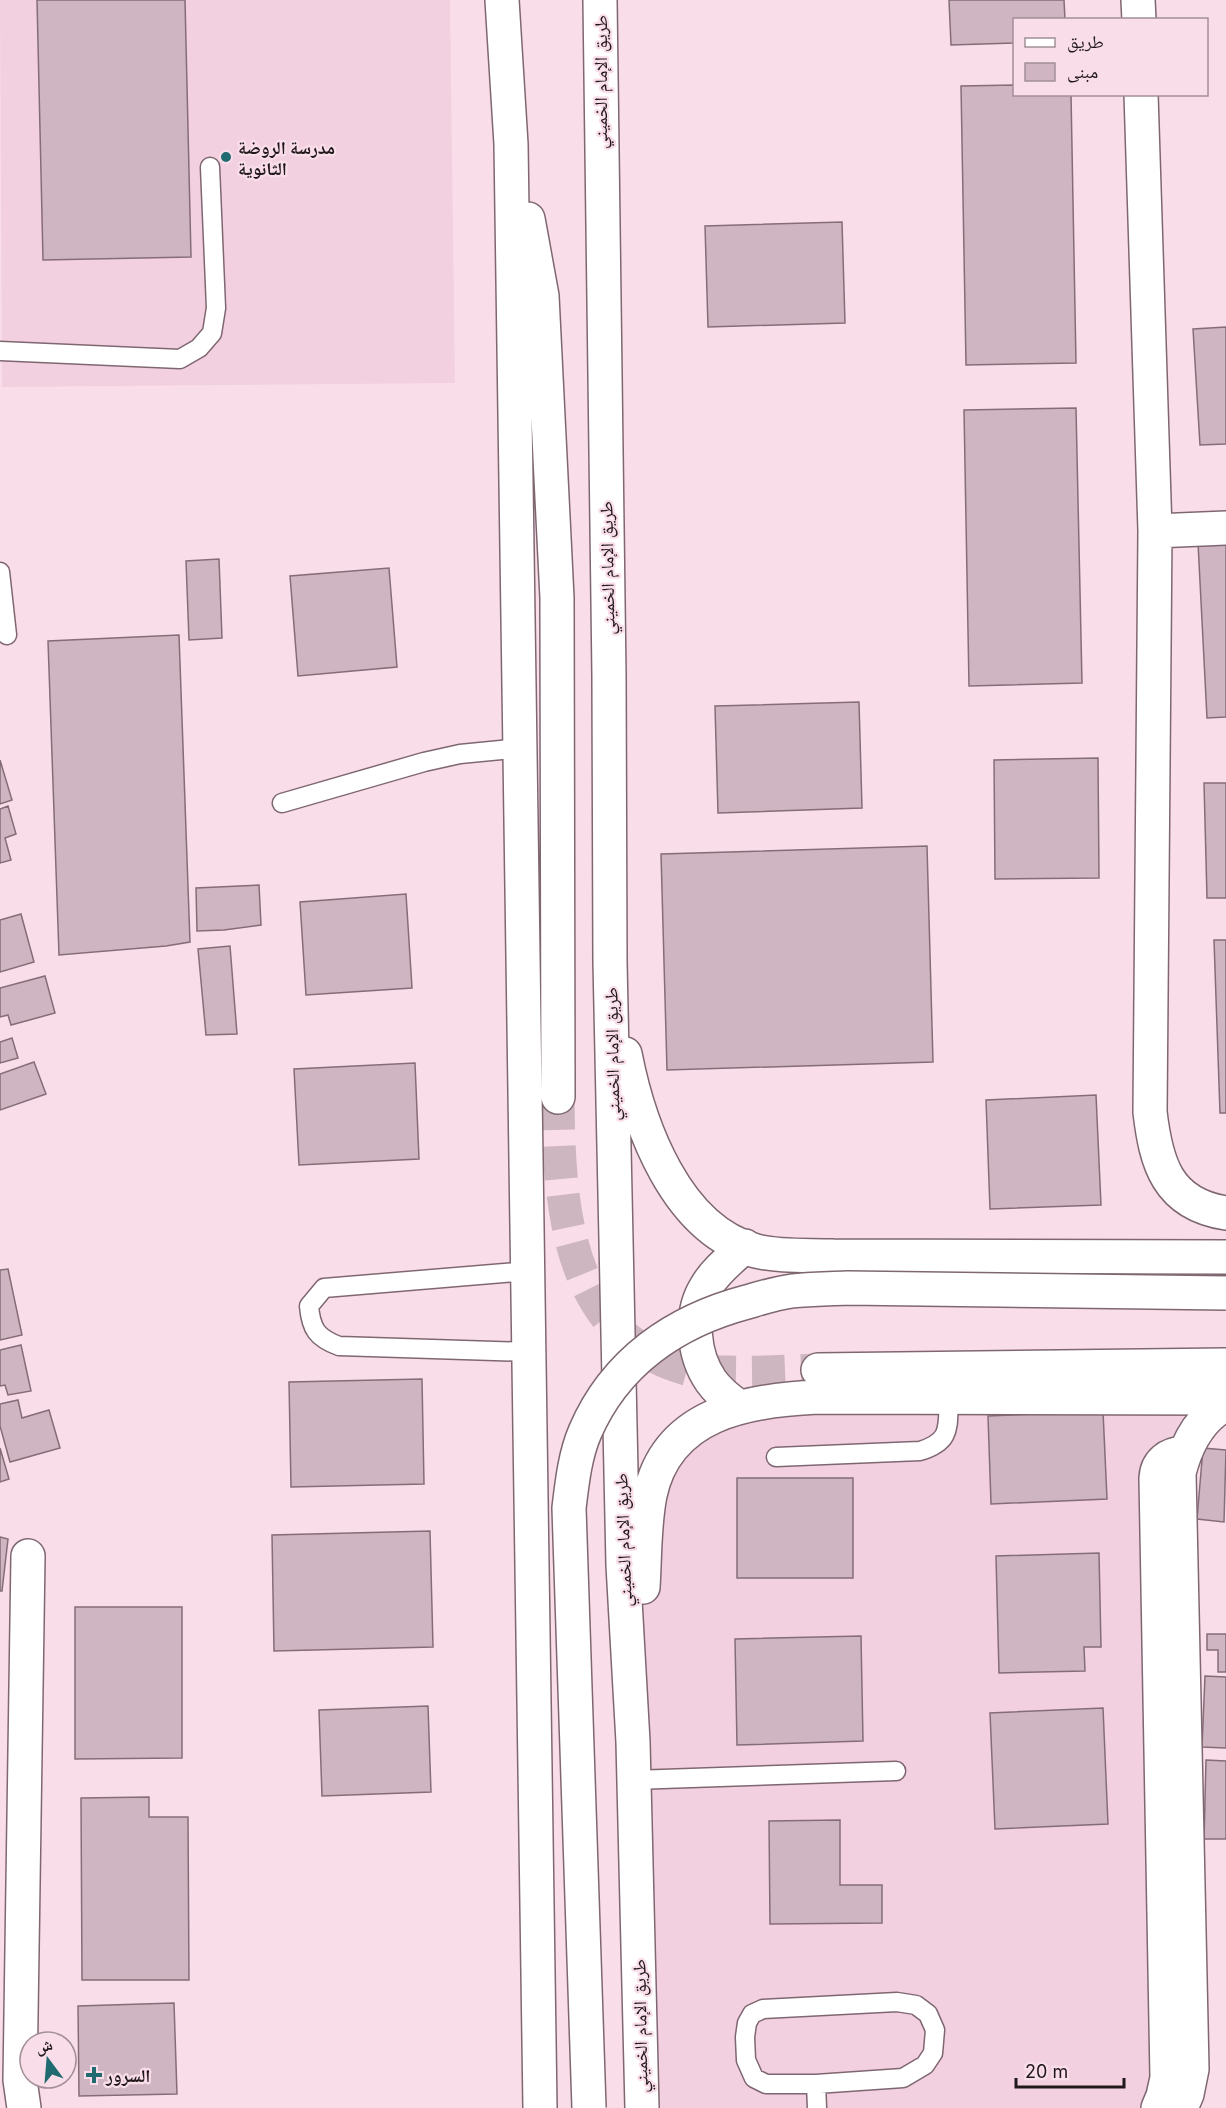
<svg xmlns="http://www.w3.org/2000/svg" width="1226" height="2108" font-family="Inter,'Noto Naskh Arabic',sans-serif">
<style>
.built{fill:#f2d0df}
.building{fill:#cfb5c1;stroke:#856d78;stroke-width:1.5}
.lines{fill:none;stroke-linecap:round;stroke-linejoin:round}
.trunk-tunnel{stroke:#ceb6c1;stroke-width:33;stroke-dasharray:33 16;stroke-linecap:butt}
.service-casing{stroke:#7f6772;stroke-width:21}
.minor-casing{stroke:#7f6772;stroke-width:36}
.tertiary-casing{stroke:#7f6772;stroke-width:36}
.trunk-casing{stroke:#7f6772;stroke-width:36}
.service{stroke:#fff;stroke-width:18}
.minor{stroke:#fff;stroke-width:33}
.tertiary{stroke:#fff;stroke-width:33}
.trunk{stroke:#fff;stroke-width:33}
.trunk-bridge-casing{stroke:#7f6772;stroke-width:36;stroke-linecap:butt}
.trunk-bridge{stroke:#fff;stroke-width:33}
.poi-dot{fill:#206b70;stroke:#f9deea;stroke-width:2}
.labels{text-anchor:middle;dominant-baseline:central;stroke-width:4.5;stroke-linejoin:round;paint-order:stroke}
.street-label{font-size:18px;fill:#21181c;stroke:#f9deea}
.poi-label{font-size:18px;font-weight:bold;fill:#21181c;stroke:#f9deea;text-anchor:start}
</style>
<rect width="100%" height="100%" fill="#f9deea"/>
<path class="built" d="M0,0H450L455,383L2,387Z
M1226,1398L1193,1435L1181,2108H642L633,1742L650,1495L719,1414Z"/>
<path class="building" d="M37,0H185L191,257L43,260Z
M949,0H1064L1065,20H1014V43L951,45Z
M1014,85V94H1071L1076,363L966,365L961,86Z
M842,222L845,323L708,327L705,226Z
M1226,327V444L1200,445L1193,329Z
M1076,408L1082,683L969,686L964,410Z
M1226,542V717L1207,718L1198,543Z
M219,559L222,638L189,640L186,561Z
M389,568L397,667L298,676L290,576Z
M179,635L190,942L166,946L59,955L48,641Z
M859,702L862,808L718,813L715,706Z
M1098,758L1099,878L995,879L994,760Z
M0,760L12,800L0,804Z
M1204,783H1226V898H1207Z
M8,806L16,834L5,838L11,860L0,863V809Z
M927,846L933,1062L667,1070L661,854Z
M259,885L261,925L224,930L197,931L196,888Z
M406,894L412,988L306,995L300,902Z
M21,914L34,962L0,972V920Z
M1214,940H1226V1113H1220Z
M230,946L237,1034L206,1035L198,949Z
M45,976L55,1013L11,1025L8,1015L0,1017V988Z
M12,1038L18,1058L0,1063V1042Z
M34,1062L46,1094L0,1110V1074Z
M415,1063L419,1159L299,1165L294,1069Z
M1096,1095L1101,1205L990,1209L986,1100Z
M8,1269L22,1335L0,1340V1270Z
M21,1345L31,1391L8,1395L5,1385L0,1386V1350Z
M422,1379L424,1484L291,1487L289,1382Z
M18,1400L22,1418L49,1410L60,1448L10,1462L0,1426V1404Z
M1103,1411L1107,1499L991,1504L988,1416Z
M0,1448L9,1479L0,1482Z
M1203,1448L1226,1450L1224,1522L1197,1519Z
M737,1478H853V1578H737Z
M430,1531L433,1647L274,1651L272,1535Z
M0,1537L8,1539L2,1591H0Z
M1099,1553L1101,1647H1084L1085,1671L999,1673L996,1556Z
M75,1607H182V1758L75,1759Z
M1207,1634H1226V1672H1218V1650H1207Z
M861,1636L863,1741L737,1745L735,1639Z
M1205,1676L1226,1677V1748L1202,1747Z
M428,1706L431,1792L322,1796L319,1710Z
M1103,1708L1108,1824L995,1829L990,1713Z
M1206,1760L1226,1761V1839H1204Z
M149,1797V1817H188L189,1980H82L81,1798Z
M840,1820V1885H882V1923L770,1924L769,1821Z
M174,2003L177,2094L79,2096L78,2006Z"/>
<g class="lines">
<path class="trunk-tunnel" d="M558,1097C559,1203 565,1338 690,1370C701,1373 715,1372 727,1372C757,1373 788,1371 818,1370"/>
<g class="service-casing">
<path id="service" d="M0,351L180,359L199,348L212,333L216,308L210,167
M0,572L7,635
M282,803L424,762L460,754L521,748
M528,1271L324,1288L309,1306C311,1329 317,1338 339,1346L529,1352
M776,1457L920,1451C953,1441 947,1426 949,1397
M633,1780L896,1771
M897,2002L916,2005L928,2014L935,2030L933,2053L925,2065L903,2078L816,2084H766L754,2078L746,2060L745,2037L747,2023L752,2014L763,2009Z
M816,2084L817,2108"/>
</g>
<g class="minor-casing">
<path id="minor" d="M1138,0L1139,20
M1141,94L1155,531L1150,1112C1156,1163 1167,1204 1226,1213
M1155,531L1226,528
M24,2108L20,2080L28,1556"/>
</g>
<g class="tertiary-casing">
<path id="tertiary" d="M1158,2108L1163,2096L1167,2078L1156,1478C1157,1462 1168,1454 1184,1453
M1181,2108L1187,2094L1192,2069L1179,1473C1186,1445 1199,1418 1226,1404"/>
</g>
<g class="trunk-casing">
<path id="trunk" d="M502,0L511,144L540,2108
M600,0L609,676L610,962L623,1565L633,1742L642,2108
M528,219L542,296L557,598L558,1097
M625,1054C639,1126 676,1230 756,1251C780,1257 808,1255 833,1256L1226,1257
M818,1370L1226,1365
M738,1406C728,1399 718,1391 711,1381C693,1355 689,1314 706,1287C715,1271 731,1259 745,1246
M643,1587C645,1557 644,1525 650,1495C667,1413 748,1400 818,1397L1226,1398"/>
</g>
<use href="#service" class="service"/>
<use href="#minor" class="minor"/>
<use href="#tertiary" class="tertiary"/>
<use href="#trunk" class="trunk"/>
<g class="trunk-bridge-casing">
<path id="trunk-bridge" d="M589,2108L569,1508C572,1483 575,1455 585,1432C615,1362 675,1321 747,1302C761,1298 777,1293 792,1291C810,1289 828,1289 847,1288L1226,1293"/>
</g>
<use href="#trunk-bridge" class="trunk-bridge"/>
</g>
<g class="poi-dot">
<circle cx="226" cy="157" r="6"/>
<path d="M91 2066h6v6h6v6h-6v6h-6v-6h-6v-6h6z"/>
</g>
<g class="labels">
<g class="street-label">
<text transform="translate(600 82) rotate(-90)">طريق الإمام الخميني</text>
<text transform="translate(607 568) rotate(-91)">طريق الإمام الخميني</text>
<text transform="translate(612 1054) rotate(-91)">طريق الإمام الخميني</text>
<text transform="translate(623 1540) rotate(-92)">طريق الإمام الخميني</text>
<text transform="translate(640 2026) rotate(-91)">طريق الإمام الخميني</text>
</g>
<g class="poi-label">
<text x="238" y="147">مدرسة الروضة<tspan x="238" dy="21">الثانوية</tspan></text>
<text x="106" y="2075">السرور</text>
</g>
</g>
<rect x="1013" y="18" width="195" height="78" fill="#f9deea" stroke="#a38f98" stroke-width="1.5"/>
<rect x="1025" y="38" width="30" height="9" fill="#ffffff" stroke="#a38f98" stroke-width="1.5"/>
<text x="1067" y="48" font-size="18" fill="#21181c">طريق</text>
<rect x="1025" y="63" width="30" height="18" fill="#cfb5c1" stroke="#a38f98" stroke-width="1.5"/>
<text x="1067" y="78" font-size="18" fill="#21181c">مبنى</text>
<g transform="translate(48 2060) rotate(344)"><circle r="28" fill="#f9deea" stroke="#a38f98" stroke-width="1.5"/>
<path d="M0-4.5L10 22L0 15L-10 22Z" fill="#206b70"/>
<text y="-9" font-size="16" font-weight="bold" text-anchor="middle" fill="#21181c">ش</text>
</g>
<path d="M1016 2078v9h108v-9" fill="none" stroke="#21181c" stroke-width="3"/>
<text x="1025" y="2078" font-size="18" fill="#21181c" stroke="#f9deea" stroke-width="4.5" paint-order="stroke">20 m</text>
</svg>
